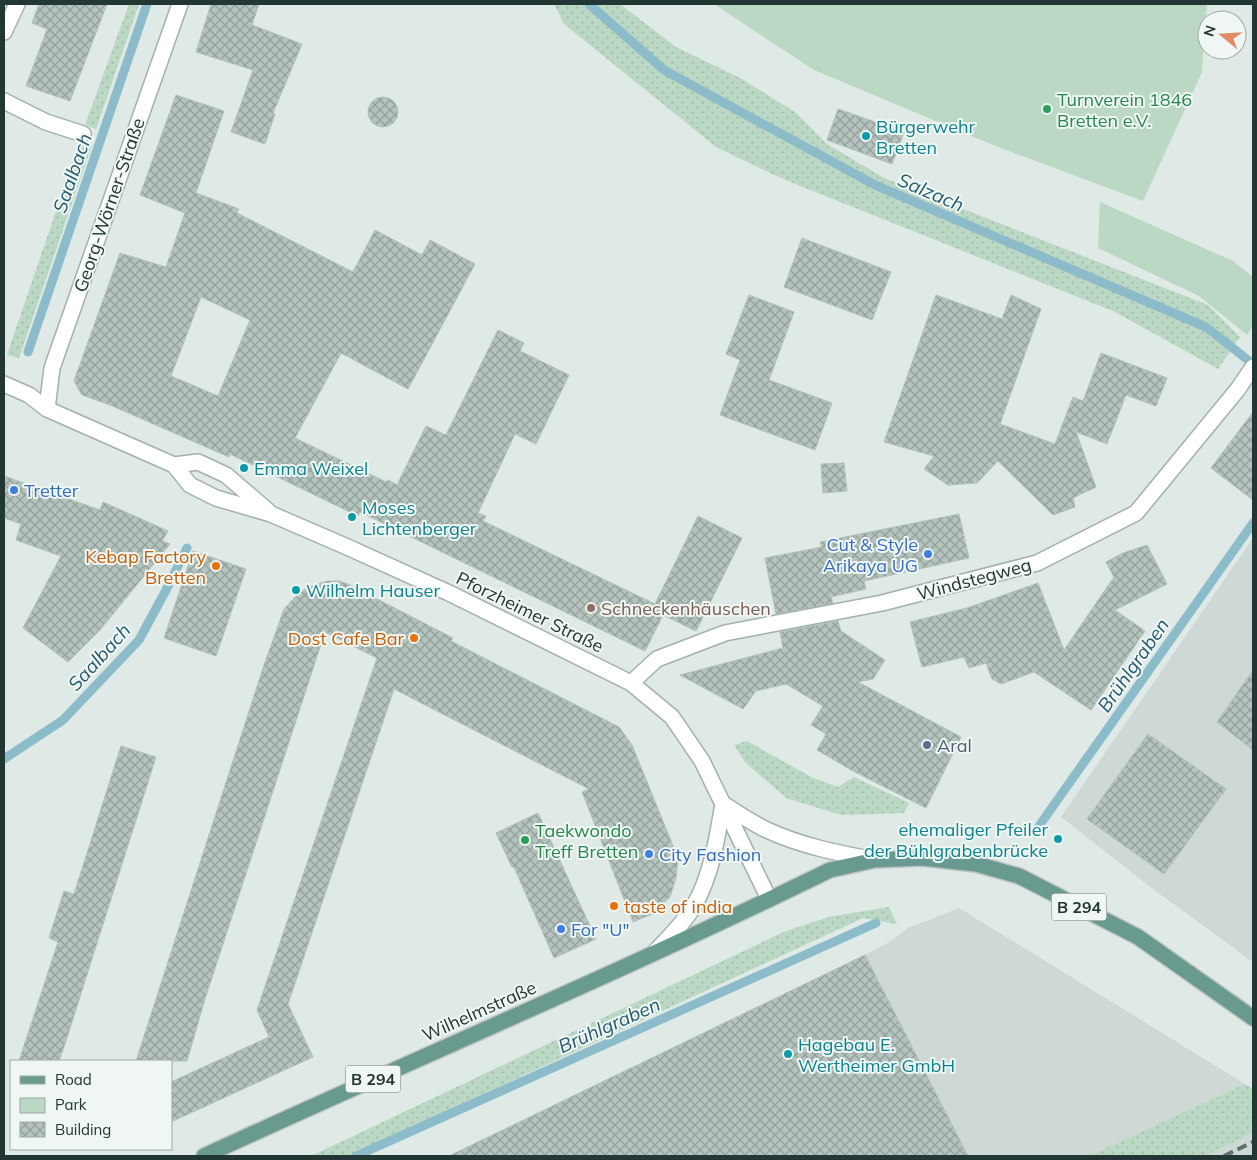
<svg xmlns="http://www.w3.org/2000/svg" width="1257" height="1160" font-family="Mulish,sans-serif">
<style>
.built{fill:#ced8d4}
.grass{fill:url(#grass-dots)}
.green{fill:#bad8c4}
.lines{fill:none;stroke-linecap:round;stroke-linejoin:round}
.stream{stroke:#8cbbc9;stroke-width:9}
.building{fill:url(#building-cross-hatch);stroke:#b2c1bc;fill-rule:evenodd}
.minor-casing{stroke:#a3b0ac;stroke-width:18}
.major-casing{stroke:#bdc3c2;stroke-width:18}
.minor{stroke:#fff;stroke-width:15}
.major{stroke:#689a90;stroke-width:15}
.rail{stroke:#5c736e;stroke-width:4;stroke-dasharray:10 5;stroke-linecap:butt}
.leisure-dot{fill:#2e9e5b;stroke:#eff6f3;stroke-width:2}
.culture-dot{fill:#0f9aa8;stroke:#eff6f3;stroke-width:2}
.shop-dot{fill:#3f7fe0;stroke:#eff6f3;stroke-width:2}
.food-dot{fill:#e8710a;stroke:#eff6f3;stroke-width:2}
.education-dot{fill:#8d6e63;stroke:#eff6f3;stroke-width:2}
.service-dot{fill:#5c6f8a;stroke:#eff6f3;stroke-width:2}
.labels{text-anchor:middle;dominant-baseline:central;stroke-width:4;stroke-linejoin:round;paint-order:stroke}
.shield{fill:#eff6f3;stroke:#60706d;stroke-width:1}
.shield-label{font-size:16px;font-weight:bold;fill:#223733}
.leisure-label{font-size:18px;fill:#27864d;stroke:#eff6f3;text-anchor:start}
.culture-label{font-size:18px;fill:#0d838f;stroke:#eff6f3;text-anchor:start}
.street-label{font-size:18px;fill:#223733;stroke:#eff6f3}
.shop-label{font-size:18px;fill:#366cbe;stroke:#eff6f3;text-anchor:start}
.food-label{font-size:18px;fill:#c56008;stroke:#eff6f3;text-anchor:end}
.education-label{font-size:18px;fill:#785e54;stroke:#eff6f3;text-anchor:start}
.service-label{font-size:18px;fill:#4e5e75;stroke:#eff6f3;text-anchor:start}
.water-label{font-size:19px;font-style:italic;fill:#235b6c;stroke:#eff6f3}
</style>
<defs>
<pattern id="grass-dots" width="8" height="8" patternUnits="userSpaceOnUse" patternTransform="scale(1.25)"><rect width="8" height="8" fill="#bad8c4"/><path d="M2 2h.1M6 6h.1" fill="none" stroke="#a0baa9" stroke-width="1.8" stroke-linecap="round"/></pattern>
<pattern id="building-cross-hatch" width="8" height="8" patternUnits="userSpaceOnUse" patternTransform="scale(1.25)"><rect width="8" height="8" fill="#b5c3be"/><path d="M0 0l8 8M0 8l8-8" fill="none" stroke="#939f9b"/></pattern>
</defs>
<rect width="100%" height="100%" fill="#dfe9e5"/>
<path class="built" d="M1253,538V962L1153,889L1061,817Z
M959,908L1245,1084L1089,1156H449L865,955L893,940L908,928Z
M1253,1133V1156H1205Z"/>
<path class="grass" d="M129,4H139L96,129L85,125Z
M554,4H620L676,47L742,79L795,112L827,144L884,178L1208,305L1240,337L1218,369L1113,311L783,179L716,147L564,24Z
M80,141L92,145L19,358L7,355Z
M747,741L813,778L838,787L854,777L909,803L904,813L841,815L786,798L745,762L734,745Z
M889,907L897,924L863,918L349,1156H311L786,931L829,917Z
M1245,1084L1253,1089V1133L1205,1156H1089Z"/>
<path class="green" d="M714,4H1207L1202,72L1143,201L998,147L814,70Z
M1100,202L1233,261L1253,277V326L1247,335L1199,296L1098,248Z"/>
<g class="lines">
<path class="stream" d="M589,4L664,70L875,185L1206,327L1253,364
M28,352L147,4
M4,759L63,720L139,640L165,592L187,548
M1039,826L1253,523
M356,1156L876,923"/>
</g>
<path class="building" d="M39,4H107L70,101L26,86L47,29L32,23Z
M211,4H259L252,25L302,44L273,113L275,114L265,144L231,132L253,70L196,52Z
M176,95L224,111L196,193L239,209L237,213L353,272L375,230L422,255L430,240L475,264L408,389L341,353L295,438L386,482L388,480L397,485L426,426L446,435L498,330L524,343L520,351L569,375L536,444L515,434L478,513L486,516L483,521L655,604L698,516L742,538L696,631L663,615L645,651L360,512L358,516L230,454L229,457L110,405L82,395L74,381L120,253L166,267L185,213L140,195ZM201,297L250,320L218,396L171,376Z
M368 112a15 15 0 1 1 30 0a15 15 0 1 1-30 0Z
M838,109L904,132L892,164L827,140Z
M802,238L891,272L872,320L784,287Z
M749,295L794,312L769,380L832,403L815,450L720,415L740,360L726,354Z
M936,295L1002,319L1011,295L1041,309L1000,424L1055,444L1073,397L1083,401L1101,353L1167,378L1156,406L1126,395L1107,444L1076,432L1096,487L1073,498L1075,507L1053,515L998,461L977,483L948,485L924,469L934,456L884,442Z
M1253,412V500L1211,468Z
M844,463L847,491L823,493L821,464Z
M4,476L100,510L103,502L168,531L162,541L170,544L100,630L68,662L23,628L61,556L16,540L21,524L4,518Z
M959,514L969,558L864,581L866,589L831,597L833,603L776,614L765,558L822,547L820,542Z
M1147,545L1167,584L1115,610L1145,631L1091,710L1034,672L1001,684L992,679L986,663L969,668L964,657L922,667L910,622L967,608L1038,583L1064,650L1114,577L1106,562L1123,553Z
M193,551L246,569L216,656L164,638Z
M327,581H339L348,584L453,638L451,641L619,727L632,745L678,858L676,878L670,897L652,914L633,922L582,792L589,789L394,689L288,1004L313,1057L171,1122V1082L269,1037L257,1010L377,658L325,632L205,999L187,1061H136L263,668L284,609L294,598L306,588Z
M838,621L841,631L885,660L873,679L858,682L961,737L926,808L851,770L817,750L826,734L811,725L823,706L786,684L756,691L743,709L680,675L783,648L780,632Z
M1253,670V750L1217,722Z
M1148,734L1226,789L1164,874L1087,819Z
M121,746L156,757L66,1041L59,1061H19L58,942L49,938L64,891L74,894Z
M538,813L596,939L554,958L514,867H512L496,833Z
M865,955L968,1156H449Z"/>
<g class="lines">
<g class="minor-casing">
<path id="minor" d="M4,32L17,4
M4,101L46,122L83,134
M4,384L29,395L47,409L174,465L190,485L216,498L271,514L345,546L449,593L631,683L672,717L702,761L769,899
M47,409L52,368L180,4
M174,465L198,462L226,475L268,511
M631,683L657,659L725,633L882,603L1037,563L1136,513L1238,389L1253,367
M723,804C738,813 752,823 767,830C801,846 838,853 875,860
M655,952C669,937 685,922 695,904C712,873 717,838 723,804"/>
</g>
<g class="major-casing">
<path id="major" d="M204,1156C412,1060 624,971 830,870L875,860L922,858L976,864L1019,876L1138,937L1253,1018"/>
</g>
<use href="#minor" class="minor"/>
<use href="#major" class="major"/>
<path class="rail" d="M1224,1156L1253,1142"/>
</g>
<g class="leisure-dot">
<circle cx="1047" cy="109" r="5"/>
<circle cx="525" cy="840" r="5"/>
</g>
<g class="culture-dot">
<circle cx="866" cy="136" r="5"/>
<circle cx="244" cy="468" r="5"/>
<circle cx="352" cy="517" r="5"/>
<circle cx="296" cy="590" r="5"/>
<circle cx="1058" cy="839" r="5"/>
<circle cx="788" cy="1054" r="5"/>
</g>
<g class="shop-dot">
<circle cx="14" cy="490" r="5"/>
<circle cx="928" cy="554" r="5"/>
<circle cx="649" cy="854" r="5"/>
<circle cx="561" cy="929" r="5"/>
</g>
<g class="food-dot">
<circle cx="216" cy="566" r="5"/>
<circle cx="414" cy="638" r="5"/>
<circle cx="614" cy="906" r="5"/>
</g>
<circle class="education-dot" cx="591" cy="608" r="5"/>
<circle class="service-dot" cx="927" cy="745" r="5"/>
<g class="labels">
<g class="shield">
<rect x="1051.5" y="893.5" width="55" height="27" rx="4"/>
<rect x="345.5" y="1065.5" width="55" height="27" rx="4"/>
</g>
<g class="shield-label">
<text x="1079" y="907">B 294</text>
<text x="373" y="1079">B 294</text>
</g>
<g class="leisure-label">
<text x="1057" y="99">Turnverein 1846<tspan x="1057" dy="21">Bretten e.V.</tspan></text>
<text x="535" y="830">Taekwondo<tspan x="535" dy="21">Treff Bretten</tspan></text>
</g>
<g class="culture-label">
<text x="876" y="126">Bürgerwehr<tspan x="876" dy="21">Bretten</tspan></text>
<text x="254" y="468">Emma Weixel</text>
<text x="362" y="507">Moses<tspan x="362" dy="21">Lichtenberger</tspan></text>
<text x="306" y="590">Wilhelm Hauser</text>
<text x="1048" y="829" text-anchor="end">ehemaliger Pfeiler<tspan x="1048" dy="21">der Bühlgrabenbrücke</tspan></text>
<text x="798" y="1044">Hagebau E.<tspan x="798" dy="21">Wertheimer GmbH</tspan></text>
</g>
<g class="street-label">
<text transform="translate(109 205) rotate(-71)">Georg-Wörner-Straße</text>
<text transform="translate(974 579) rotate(-15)">Windstegweg</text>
<text transform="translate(530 612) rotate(26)">Pforzheimer Straße</text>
<text transform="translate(479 1011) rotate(-24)">Wilhelmstraße</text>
</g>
<g class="shop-label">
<text x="24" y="490">Tretter</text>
<text x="918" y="544" text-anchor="end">Cut &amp; Style<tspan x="918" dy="21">Arikaya UG</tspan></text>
<text x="659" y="854">City Fashion</text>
<text x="571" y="929">For "U"</text>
</g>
<g class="food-label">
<text x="206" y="556">Kebap Factory<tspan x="206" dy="21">Bretten</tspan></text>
<text x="404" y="638">Dost Cafe Bar</text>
<text x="624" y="906" text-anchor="start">taste of india</text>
</g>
<g class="education-label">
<text x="601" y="608">Schneckenhäuschen</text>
</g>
<g class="service-label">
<text x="937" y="745">Aral</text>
</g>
<g class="water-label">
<text transform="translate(72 173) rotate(-71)">Saalbach</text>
<text transform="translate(931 192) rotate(23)">Salzach</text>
<text transform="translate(99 657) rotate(-48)">Saalbach</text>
<text transform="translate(1133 665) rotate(-55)">Brühlgraben</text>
<text transform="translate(609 1025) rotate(-24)">Brühlgraben</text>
</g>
</g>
<rect width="1257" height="1160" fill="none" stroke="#223733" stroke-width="10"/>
<rect x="10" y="1060" width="162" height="90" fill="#eff6f3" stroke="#9daaa6"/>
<rect x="20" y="1076" width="25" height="8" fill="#689a90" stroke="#9daaa6"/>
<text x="55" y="1085" font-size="15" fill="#223733">Road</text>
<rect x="20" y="1098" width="25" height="15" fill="#bad8c4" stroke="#9daaa6"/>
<text x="55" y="1110" font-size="15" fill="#223733">Park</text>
<rect x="20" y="1122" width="25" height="15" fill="url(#building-cross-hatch)" stroke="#9daaa6"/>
<text x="55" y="1135" font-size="15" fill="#223733">Building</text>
<g transform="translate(1222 35) rotate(288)"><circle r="24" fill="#eff6f3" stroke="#9daaa6"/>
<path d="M0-4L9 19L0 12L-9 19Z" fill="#e38b63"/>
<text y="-8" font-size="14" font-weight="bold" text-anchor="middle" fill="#223733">N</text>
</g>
</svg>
